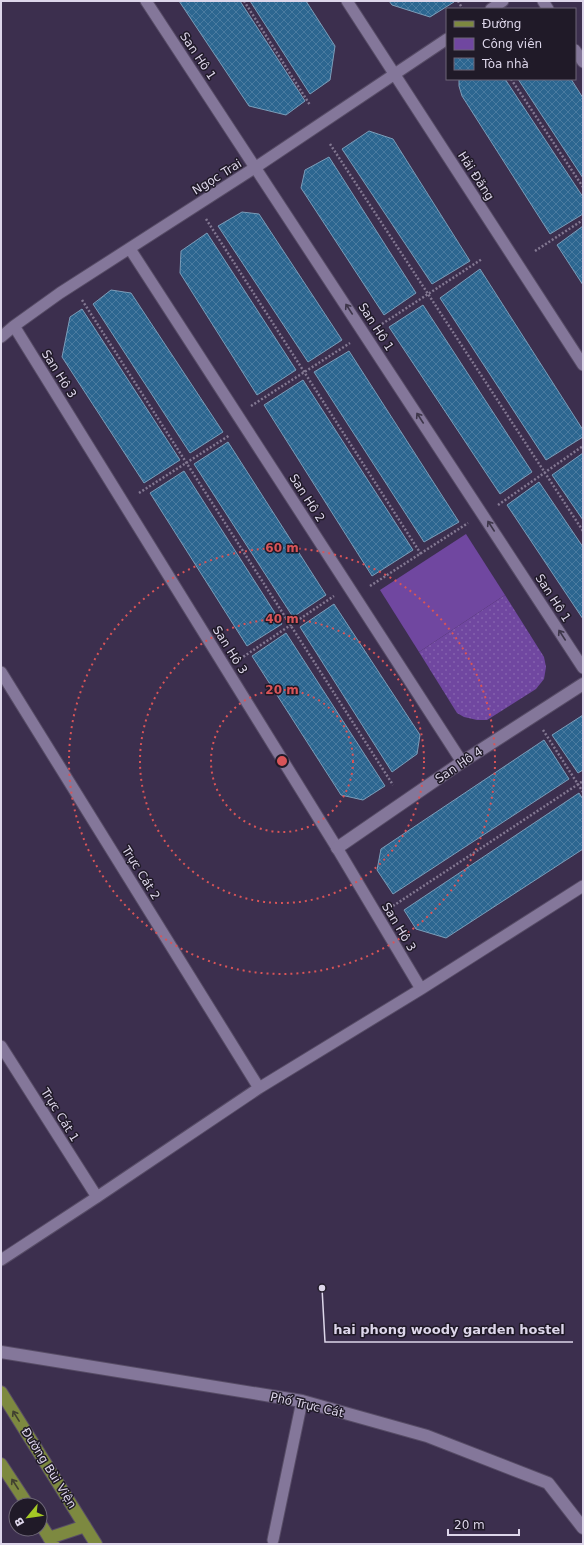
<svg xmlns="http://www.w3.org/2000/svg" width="584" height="1545" font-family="'DejaVu Sans',sans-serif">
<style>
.green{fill:url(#green-dots)}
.pitch{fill:#7047a0}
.building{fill:url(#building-cross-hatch);stroke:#7b9db9}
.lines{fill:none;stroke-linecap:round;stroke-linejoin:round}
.service-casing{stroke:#574c66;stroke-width:13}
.minor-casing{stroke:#574c66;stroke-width:14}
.tertiary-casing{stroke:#574c66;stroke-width:14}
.primary-casing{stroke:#574c66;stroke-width:14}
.path{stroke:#837892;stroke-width:2.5;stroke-dasharray:2 2;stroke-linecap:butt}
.service{stroke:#84779a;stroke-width:11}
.minor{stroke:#84779a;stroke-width:12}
.tertiary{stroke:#84779a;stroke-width:12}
.primary{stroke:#7d8940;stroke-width:12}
.oneway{stroke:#3e364a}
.oneway2{stroke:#414130}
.ring{fill:none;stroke:#d85458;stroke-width:2;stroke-dasharray:2 4}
.labels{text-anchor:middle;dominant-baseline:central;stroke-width:3;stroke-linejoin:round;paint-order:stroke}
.street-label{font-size:12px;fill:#ddd6ea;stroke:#201a28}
.centre{fill:#d85458;stroke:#201a28;stroke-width:2}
.ring-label{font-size:12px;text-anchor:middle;font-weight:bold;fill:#d85458;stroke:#201a28;stroke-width:3;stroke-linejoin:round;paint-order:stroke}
.leader{fill:none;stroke:#ddd6ea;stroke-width:1.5}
.callout-dot{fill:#ddd6ea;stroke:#201a28;stroke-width:1.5}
.callout-label{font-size:13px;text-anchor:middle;font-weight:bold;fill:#ddd6ea;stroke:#201a28;stroke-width:3;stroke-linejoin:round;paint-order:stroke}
</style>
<defs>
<pattern id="green-dots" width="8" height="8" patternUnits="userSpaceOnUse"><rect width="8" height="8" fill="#7047a0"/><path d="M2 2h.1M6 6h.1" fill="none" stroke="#8461ad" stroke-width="1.8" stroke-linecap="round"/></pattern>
<pattern id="building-cross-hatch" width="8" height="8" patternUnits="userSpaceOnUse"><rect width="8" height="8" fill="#2c6690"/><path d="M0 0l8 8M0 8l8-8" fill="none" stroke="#4a7ba0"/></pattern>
</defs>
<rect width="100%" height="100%" fill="#3c2f4e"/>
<path class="green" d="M505,595L544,657L546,667L544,679L536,689L487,720H477L464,717L457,713L419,652Z"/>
<path class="pitch" d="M466,534L505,595L419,652L380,590Z"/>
<path class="building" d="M179,1H240L305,101L286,115L249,106Z
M250,1H306L335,46L330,80L310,94Z
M389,1H453L454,2L430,17L392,5Z
M459,79H505L583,197V214L550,234L462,96L459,86Z
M518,79H571L583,98V178Z
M369,131L393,139L470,261L432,284L342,149Z
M329,157L416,293L384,315L301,188L305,170Z
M242,212L259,214L342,340L308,362L218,226Z
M583,226V285L557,245Z
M207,233L296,370L257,395L180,273L181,251Z
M480,269L583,430V437L546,460L440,298Z
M111,290L131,293L223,432L190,453L93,304Z
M423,305L532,472L500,494L389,327Z
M82,309L180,460L144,483L62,357L70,317Z
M349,351L459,522L424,542L314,372Z
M303,380L413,550L372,576L264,405Z
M228,442L326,595L293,617L194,464Z
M583,453V520L552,475Z
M184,471L282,624L247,646L150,493Z
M539,482L583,547V619L507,505Z
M334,604L420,735L417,754L392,772L300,627Z
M286,633L385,786L363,800L341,795L252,656Z
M583,715V770L578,773L552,735Z
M544,740L569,779L393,894L377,870L381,849Z
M579,793L583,799V849L446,938L416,929L404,910Z"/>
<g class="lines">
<g class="service-casing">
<path id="service" d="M146,1L583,668
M347,1L583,365
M543,1L548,9
M491,9L503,1
M575,50L583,62
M130,249L462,762
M14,326L337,848L421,989
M1,337L14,326L60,293L256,167L447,39
M1,672L259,1088
M1,1046L97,1197
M1,1260L97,1197L259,1088L421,989L583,886
M273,1540L302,1401"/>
</g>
<g class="minor-casing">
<path id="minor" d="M337,848L462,762L583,684"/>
</g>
<g class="tertiary-casing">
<path id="tertiary" d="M1,1352L302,1401L427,1436L548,1483L583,1528"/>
</g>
<g class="primary-casing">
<path id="primary" d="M1,1392L96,1544
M1,1464L28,1505
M40,1523L53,1544
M49,1538L85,1526"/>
</g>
<path class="path" d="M244,1L310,105
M458,1L462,8
M511,79L583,187
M330,144L583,531
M206,219L421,554
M535,251L583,220
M82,300L393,785
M382,324L482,259
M251,406L350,343
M139,493L230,435
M498,505L583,446
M370,586L468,523
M240,659L334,596
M543,730L583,792
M393,906L583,781"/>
<use href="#service" class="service"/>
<use href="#minor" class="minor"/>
<use href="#tertiary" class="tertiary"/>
<use href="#primary" class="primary"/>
</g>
<defs><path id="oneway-shaft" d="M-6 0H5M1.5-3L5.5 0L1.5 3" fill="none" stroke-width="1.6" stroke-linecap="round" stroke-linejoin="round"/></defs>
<g class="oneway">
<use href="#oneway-shaft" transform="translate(349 309) rotate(-123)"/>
<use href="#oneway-shaft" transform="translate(420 418) rotate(-123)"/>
<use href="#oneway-shaft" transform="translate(491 526) rotate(-123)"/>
<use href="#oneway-shaft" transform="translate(562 635) rotate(-123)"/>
</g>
<g class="oneway2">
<use href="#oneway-shaft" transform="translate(16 1416) rotate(-122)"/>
<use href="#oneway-shaft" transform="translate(15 1484) rotate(-123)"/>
</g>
<g class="ring">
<circle cx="282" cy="761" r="71"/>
<circle cx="282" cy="761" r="142"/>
<circle cx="282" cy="761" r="213"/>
</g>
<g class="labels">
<g class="street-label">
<text transform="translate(198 56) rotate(56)">San Hô 1</text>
<text transform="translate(476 176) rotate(57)">Hải Đăng</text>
<text transform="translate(217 177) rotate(-32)">Ngọc Trai</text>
<text transform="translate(376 327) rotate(57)">San Hô 1</text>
<text transform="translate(59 374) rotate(58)">San Hô 3</text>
<text transform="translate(307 498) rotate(57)">San Hô 2</text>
<text transform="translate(553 598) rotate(57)">San Hô 1</text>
<text transform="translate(230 650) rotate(58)">San Hô 3</text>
<text transform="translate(459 765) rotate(-34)">San Hô 4</text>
<text transform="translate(141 873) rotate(58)">Trực Cát 2</text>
<text transform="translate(399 927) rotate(59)">San Hô 3</text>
<text transform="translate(60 1115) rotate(58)">Trực Cát 1</text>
<text transform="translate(307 1405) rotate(13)">Phố Trực Cát</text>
<text transform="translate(49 1468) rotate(58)">Đường Bùi Viện</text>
</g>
</g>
<circle cx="282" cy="761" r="6" class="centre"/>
<g class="ring-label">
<text x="282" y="552">60 m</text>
<text x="282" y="623">40 m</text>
<text x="282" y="694">20 m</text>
</g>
<path class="leader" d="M322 1288L325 1342H573"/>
<circle class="callout-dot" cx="322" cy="1288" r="4"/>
<g class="callout-label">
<text x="449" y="1334">hai phong woody garden hostel</text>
</g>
<rect width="584" height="1545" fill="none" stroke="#ddd6ea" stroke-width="4"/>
<rect x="446" y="8" width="130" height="72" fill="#201a28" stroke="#6c6576"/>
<rect x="454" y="21" width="20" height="6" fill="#7d8940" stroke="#6c6576"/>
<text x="482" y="28" font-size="12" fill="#ddd6ea">Đường</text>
<rect x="454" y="38" width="20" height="12" fill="#7047a0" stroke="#6c6576"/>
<text x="482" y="48" font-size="12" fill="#ddd6ea">Công viên</text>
<rect x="454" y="58" width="20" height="12" fill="url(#building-cross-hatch)" stroke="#6c6576"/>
<text x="482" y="68" font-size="12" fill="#ddd6ea">Tòa nhà</text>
<g transform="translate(28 1517) rotate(241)"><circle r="19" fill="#201a28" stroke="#6c6576"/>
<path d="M0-3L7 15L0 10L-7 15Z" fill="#a4c825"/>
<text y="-6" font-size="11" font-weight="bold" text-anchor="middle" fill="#ddd6ea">B</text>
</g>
<path d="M448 1529v6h71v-6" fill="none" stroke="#ddd6ea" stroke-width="2"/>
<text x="454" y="1529" font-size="12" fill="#ddd6ea" stroke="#201a28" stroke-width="3" paint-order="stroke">20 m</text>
</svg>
